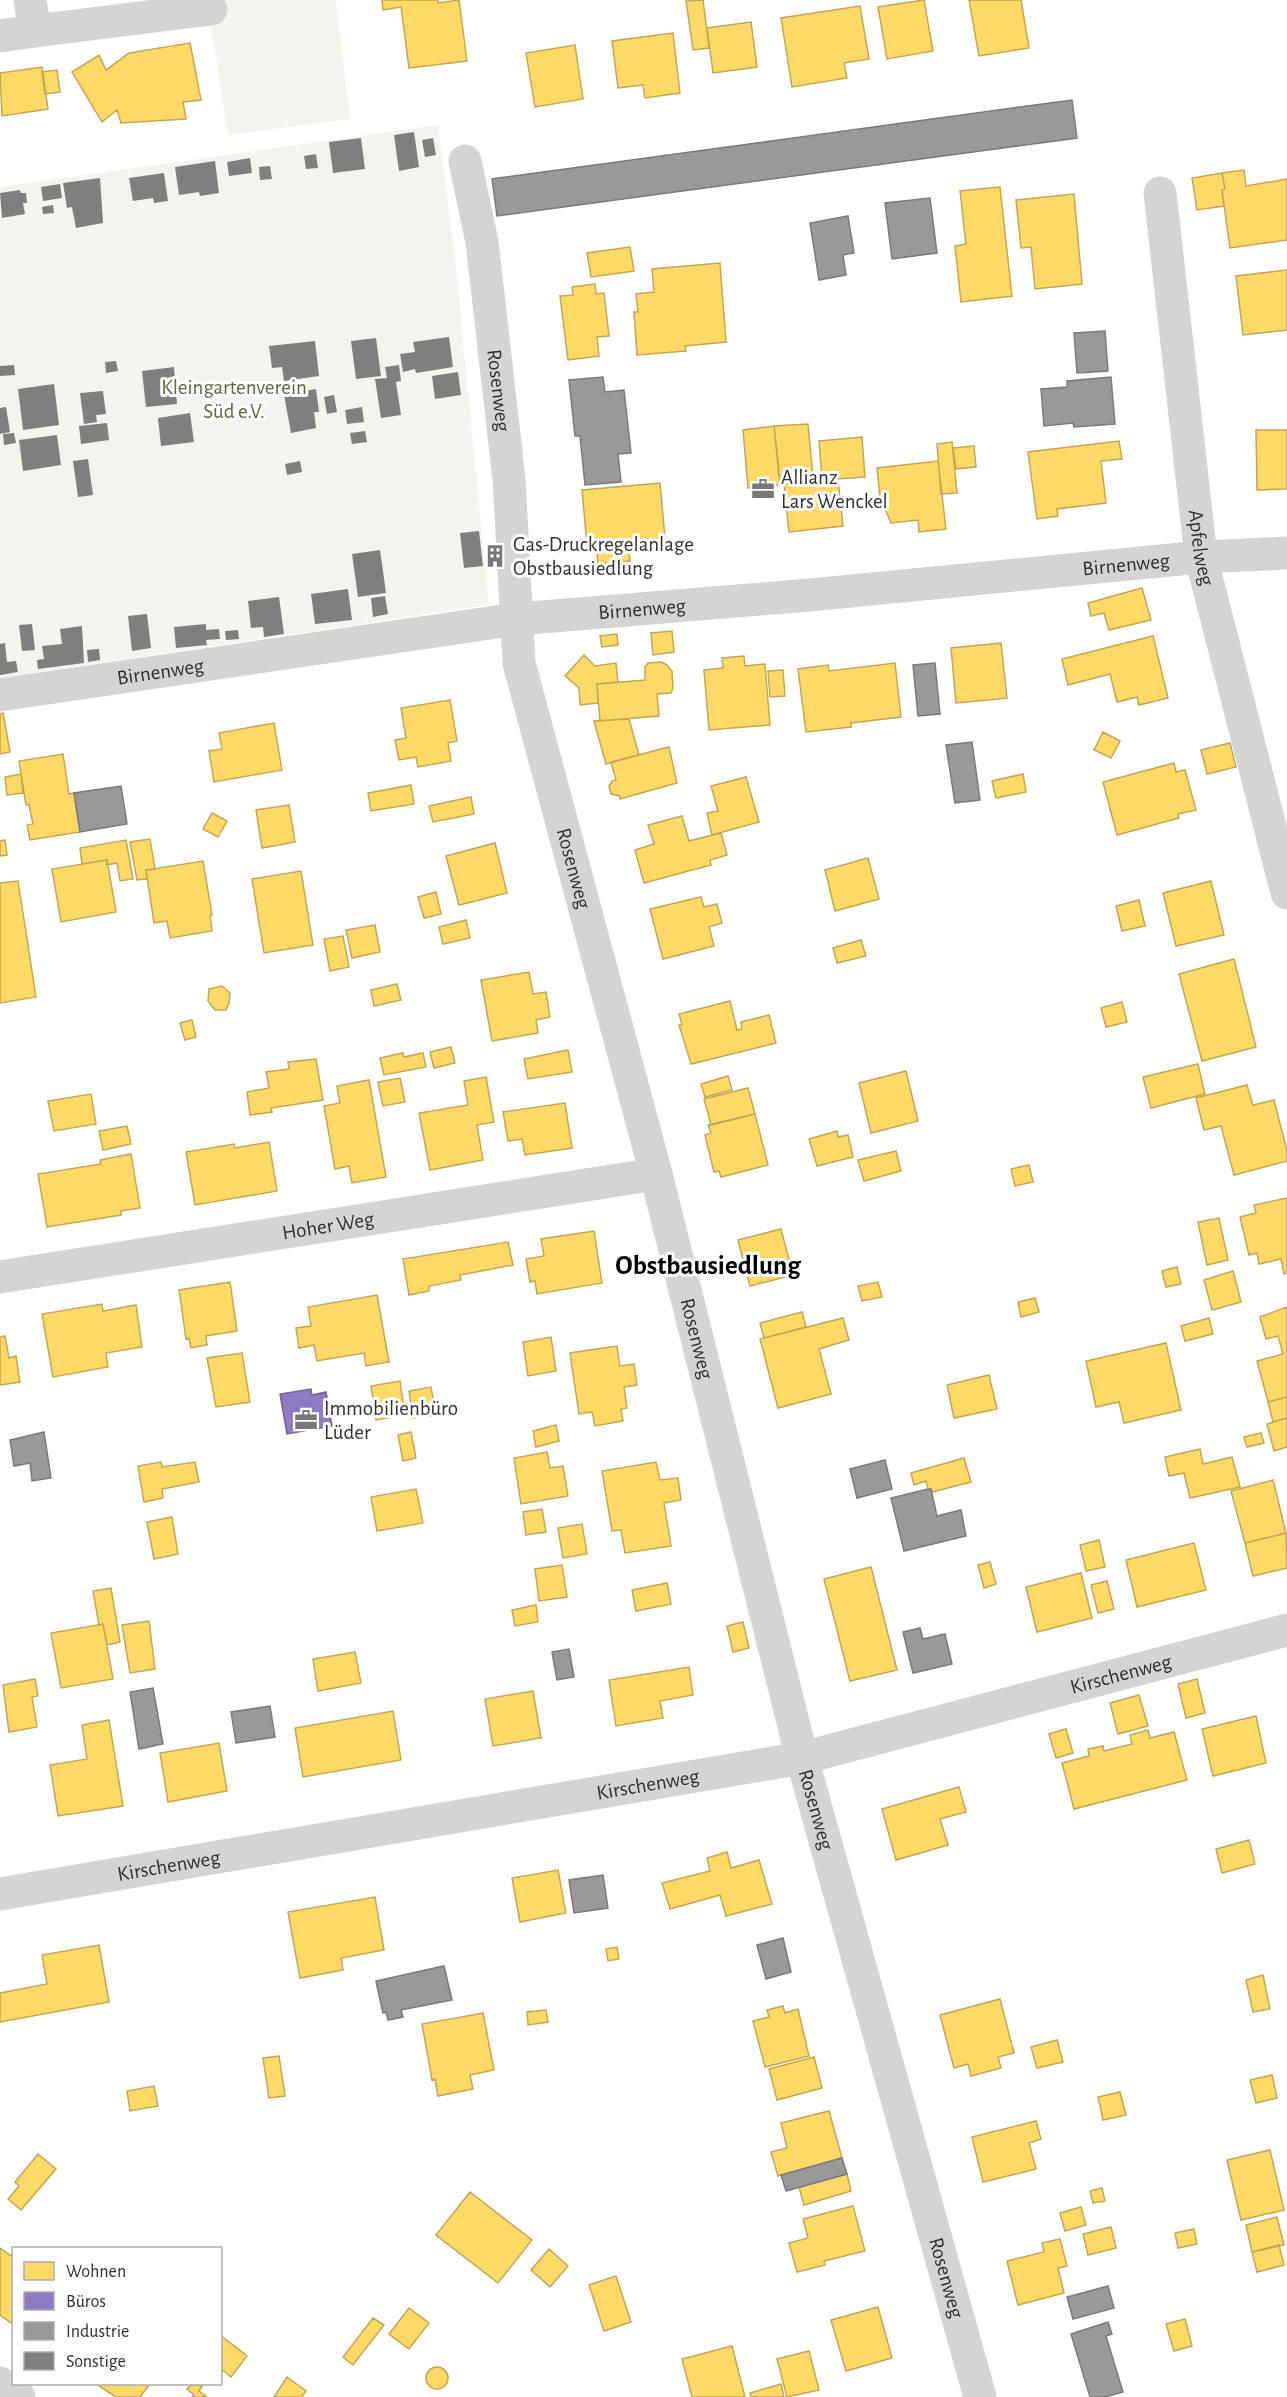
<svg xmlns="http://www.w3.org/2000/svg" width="1287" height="2397" font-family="'Alegreya Sans',sans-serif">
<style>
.green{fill:#f2f5ed}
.homes{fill:#ffd966;stroke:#c1a656;stroke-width:1.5}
.offices{fill:#8e7cc3;stroke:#726597;stroke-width:1.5}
.industry{fill:#999;stroke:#7a7a7a;stroke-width:1.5}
.building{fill:#7f7f7f}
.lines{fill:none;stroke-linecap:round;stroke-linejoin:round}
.street{stroke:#d4d4d4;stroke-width:33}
.labels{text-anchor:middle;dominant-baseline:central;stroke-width:6;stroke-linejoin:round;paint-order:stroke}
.park-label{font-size:21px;fill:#566b3e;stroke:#fff}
.street-label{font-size:21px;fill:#303030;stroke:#fff}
.poi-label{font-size:21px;fill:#303030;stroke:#fff;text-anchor:start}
.district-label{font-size:27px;font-weight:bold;fill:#000;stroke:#fff}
</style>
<rect width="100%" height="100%" fill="#fff"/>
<path class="green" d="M207,0H336L350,119L228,135Z
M438,125L455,259L489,605L0,678V187Z"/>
<path class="homes" d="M382,0H438V3L459,0L467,61L409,68L401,7L383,10Z
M703,0L709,48L693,50L686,1Z
M924,0L933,51L887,59L878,7Z
M969,0H1021L1029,48L979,56Z
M860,6L869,59L844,63L847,78L792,87L781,18Z
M751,22L757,67L713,73L707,28Z
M673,33L680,93L645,98L643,85L618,88L612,41Z
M190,43L201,100L183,102L186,119L121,123L117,110L102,122L72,72L99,55L106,70L129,53Z
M575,45L583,99L535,107L526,53Z
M42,67L48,109L2,116L0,73Z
M57,70L60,92L45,94L42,72Z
M1244,170L1246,186L1287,179V240L1230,248L1222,190L1225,189L1222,173Z
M1222,173L1225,189L1222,190L1224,206L1197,210L1192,178Z
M1000,187L1012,296L961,302L955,246L966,244L960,191Z
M1074,194L1082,284L1035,289L1031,247L1021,248L1016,200Z
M630,247L634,271L591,277L587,253Z
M720,263L726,342L685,346L686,351L637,355L634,312H638L636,294L654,292L652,269Z
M1287,270V330L1243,335L1236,276Z
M595,284L596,294L604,293L609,336L597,337L599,356L568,360L560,296L573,295L572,287Z
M808,424L813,477L780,480L774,426Z
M774,426L780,485L748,488L743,430Z
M1256,430H1287V489L1257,490Z
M862,437L865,477L822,480L819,441Z
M1119,441L1122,459L1101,461L1106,503L1057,509L1058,516L1037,519L1028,452Z
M952,442L957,493L941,494L937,444Z
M974,446L976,467L956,469L953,448Z
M938,461L946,529L919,532L918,520L891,523L880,497L877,468Z
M838,479L843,526L789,532L784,484Z
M660,483L665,538L628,540L630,561L598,564L596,544L587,545L582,490Z
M491,547H497L500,565H493Z
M1142,588L1151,620L1109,630L1104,613L1091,616L1088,603Z
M672,631L674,652L653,655L651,633Z
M617,634L618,645L602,647L600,636Z
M1153,636L1168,698L1139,705L1137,697L1117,702L1110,674L1068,685L1062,659Z
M1001,643L1007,698L956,703L951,648Z
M584,655L595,666L616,663L618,682L597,684L598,703L580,705L579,688L565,676Z
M744,656L745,666L765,664L770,725L709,730L704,670L723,668L722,658Z
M661,662L667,665L672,671L673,688L671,693L657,694L659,716L600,721L597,684L645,680V667L648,663Z
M895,663L901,717L851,723V727L806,732L798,669L828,665L829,671Z
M783,670L785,696L770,697L768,671Z
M450,700L457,741L448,743L451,761L418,767L416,757L399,760L395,740L406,738L401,708Z
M3,713L10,752L0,754V714Z
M629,719L639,755L606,764L594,721Z
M274,723L282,770L214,782L209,751L222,749L219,733Z
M1103,732L1120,741L1111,758L1094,750Z
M1230,743L1236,767L1207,774L1201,750Z
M669,747L677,783L620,799V796L611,794L609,786L612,781L616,780L611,762Z
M63,754L69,794L74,793L80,832L30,840L27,825L33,824L29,805H26L19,761Z
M1174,763L1176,772L1185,770L1196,810L1178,814L1179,818L1117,835L1103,782Z
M21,774L23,793L7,795L5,777Z
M1023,774L1026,792L996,798L992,781Z
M746,777L759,822L712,835L707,813L718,811L711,786Z
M411,785L414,804L371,811L368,793Z
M471,797L474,814L433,822L429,806Z
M289,805L295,842L262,848L256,810Z
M212,813L227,821L218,837L203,829Z
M682,816L689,841L721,833L727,855L710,860L711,865L644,883L635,850L654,844L648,825Z
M150,839L155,869L146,870L147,879L137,880L130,842Z
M5,840L7,855L0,856V841Z
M126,840L133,879L120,881L117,863L107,865V860L82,864L80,848Z
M495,843L507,893L459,905L446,856Z
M868,858L879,899L835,911L825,870Z
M107,860L116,912L61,922L52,869Z
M203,861L212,915H210L212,931L170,938L167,921L154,923L146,870Z
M301,871L313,945L264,953L252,879Z
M18,881L36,997L0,1003V883Z
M1211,881L1224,935L1176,946L1163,893Z
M436,892L441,914L424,918L418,897Z
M701,897L704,907L717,904L722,923L709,927L714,946L663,959L650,909Z
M1139,900L1145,926L1122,931L1116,906Z
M466,920L470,938L443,944L439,927Z
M375,925L380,952L352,958L346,930Z
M343,936L349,967L330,971L324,939Z
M861,940L866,956L837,963L833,948Z
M1234,959L1256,1047L1202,1061L1179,974Z
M529,972L533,994L546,992L550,1017L536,1020L538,1033L492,1041L481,980Z
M397,984L401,1000L374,1006L371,990Z
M222,986L230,993L229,1003L226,1010H215L208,1001L209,989Z
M730,1001L737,1030L742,1029L741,1022L769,1015L776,1043L691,1064L679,1025H682L679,1014Z
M1122,1002L1127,1022L1106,1027L1101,1008Z
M192,1020L196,1037L185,1040L180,1023Z
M451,1047L455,1063L434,1068L430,1052Z
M568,1050L572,1072L528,1079L524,1059Z
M403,1053L404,1057L423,1053L426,1067L384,1075L380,1058Z
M316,1059L323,1100L271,1108L272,1112L250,1115L247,1092L269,1088L266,1072L289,1069L288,1062Z
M1198,1064L1205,1094L1151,1108L1143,1077Z
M906,1071L918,1121L871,1133L859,1083Z
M728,1076L732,1090L705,1097L701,1084Z
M486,1077L494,1122L477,1125L483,1160L430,1170L419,1113L468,1105L464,1081Z
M400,1078L405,1102L383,1106L378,1082Z
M369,1080L386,1177L352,1183L349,1166L335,1169L324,1106L340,1103L337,1086Z
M1247,1085L1253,1105L1274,1100L1287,1151V1161L1234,1175L1221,1126L1204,1130L1196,1098Z
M748,1088L755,1114L711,1125L704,1099Z
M91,1094L96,1124L54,1131L48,1101Z
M565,1103L572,1148L525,1155L522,1139L508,1141L503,1112Z
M755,1114L768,1165L721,1177L719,1171L714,1172L705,1135L711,1133L708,1125Z
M127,1126L131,1144L103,1150L99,1131Z
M837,1131L838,1137L848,1135L853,1157L817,1166L809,1139Z
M269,1142L277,1191L195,1205L186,1152L234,1144L235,1148Z
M896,1151L901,1171L864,1181L858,1160Z
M131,1154L140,1208L121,1211V1215L47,1227L38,1174L101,1164L100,1160Z
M1029,1165L1033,1182L1015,1186L1011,1169Z
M1287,1198V1273L1284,1274L1281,1259L1259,1264L1257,1253L1249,1255L1240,1217L1256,1213L1254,1205Z
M1219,1218L1228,1260L1207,1265L1198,1222Z
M781,1229L793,1275L750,1286L738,1240Z
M594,1231L602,1283L537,1294L535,1281L530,1282L526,1259L544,1256L541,1239Z
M508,1242L513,1265L460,1275L461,1280L429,1286V1291L409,1295L403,1259Z
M1177,1267L1181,1284L1166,1287L1162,1271Z
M1233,1271L1241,1302L1212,1310L1204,1280Z
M230,1282L237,1331L206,1336L207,1345L191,1348L189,1338L186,1339L179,1290Z
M878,1282L882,1297L862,1301L858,1286Z
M377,1295L389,1362L366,1366L364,1353L317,1361L314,1345L299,1348L296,1328L311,1326L308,1307Z
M1035,1298L1039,1312L1021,1317L1018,1302Z
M102,1304L103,1311L136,1305L142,1347L106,1353L108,1367L53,1377L42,1314Z
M1287,1307V1397L1268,1402L1257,1361L1283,1354L1278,1336L1266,1339L1260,1317Z
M802,1312L806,1327L764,1338L760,1323Z
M843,1318L849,1340L819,1349L831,1394L778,1408L760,1339Z
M1209,1318L1213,1334L1185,1341L1181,1326Z
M5,1336L9,1358L16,1356L20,1382L0,1385V1337Z
M551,1337L556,1371L528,1376L523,1342Z
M1166,1343L1181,1410L1124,1423L1119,1402L1096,1407L1086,1361Z
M617,1346L620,1366L634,1364L637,1385L624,1387L627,1408L621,1409L623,1421L595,1426L592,1412L579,1414L570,1353Z
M242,1353L250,1402L216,1407L207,1358Z
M989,1375L997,1409L954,1418L947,1385Z
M400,1381L405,1415L376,1420L371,1386Z
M431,1387L436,1415L413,1418L409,1391Z
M1287,1397V1418L1273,1422L1268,1402Z
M1287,1418V1447L1274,1451L1267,1424Z
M556,1425L559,1441L536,1447L533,1431Z
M411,1432L416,1458L403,1461L398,1435Z
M1261,1433L1264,1443L1247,1447L1244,1437Z
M1200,1449L1203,1464L1232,1457L1240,1487L1190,1498L1184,1473L1169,1476L1165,1457Z
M547,1452L550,1468L563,1466L568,1496L521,1504L514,1458Z
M964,1458L971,1482L932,1492L931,1489H928L926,1481L914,1485L911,1473Z
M161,1462L162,1467L195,1462L199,1482L162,1489L163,1498L144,1502L138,1466Z
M656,1462L660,1480L678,1478L681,1500L664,1503L671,1546L625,1553L621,1530L612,1531L602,1471Z
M1273,1480L1286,1533L1245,1543L1231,1491Z
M416,1489L423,1523L377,1531L371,1497Z
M542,1509L546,1532L526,1535L523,1512Z
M172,1517L178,1554L154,1559L147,1522Z
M582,1524L587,1554L563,1558L558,1528Z
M1286,1533L1287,1568L1253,1576L1245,1543Z
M1099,1540L1105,1567L1086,1571L1080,1545Z
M1194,1543L1206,1590L1137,1607L1126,1560Z
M990,1562L996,1584L984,1588L978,1565Z
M562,1565L567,1597L539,1601L535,1569Z
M871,1567L897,1670L850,1681L824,1579Z
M1081,1573L1092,1618L1037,1632L1026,1587Z
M1107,1581L1114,1609L1098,1613L1091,1585Z
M667,1583L671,1604L636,1611L632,1590Z
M111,1588L120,1642L107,1645L103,1624L99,1625L93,1591Z
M536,1605L538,1622L515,1626L512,1610Z
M149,1621L155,1669L130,1673L122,1625Z
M743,1622L749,1648L733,1652L727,1626Z
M103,1624L113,1679L61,1688L51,1633Z
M355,1652L361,1683L318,1691L313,1659Z
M689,1667L693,1695L660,1701L663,1718L616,1726L609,1680Z
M35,1679L38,1696L32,1697L37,1727L9,1732L3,1685Z
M1197,1679L1205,1713L1186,1718L1178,1684Z
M533,1691L541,1738L493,1746L485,1699Z
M1139,1695L1148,1726L1118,1734L1110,1703Z
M393,1711L401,1760L303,1777L295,1728Z
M1256,1716L1266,1763L1213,1776L1202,1729Z
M109,1720L123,1806L58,1816L50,1765L87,1759L82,1725Z
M1066,1729L1073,1753L1056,1758L1049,1734Z
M1148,1730L1150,1738L1174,1732L1187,1780L1074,1809L1062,1763L1089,1756L1088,1749L1103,1746L1104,1751L1132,1744L1130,1735Z
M219,1743L227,1791L168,1802L160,1753Z
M959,1787L966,1812L940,1819L948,1845L896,1860L882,1809Z
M1249,1840L1255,1864L1222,1873L1216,1849Z
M727,1852L731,1868L759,1860L772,1904L726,1916L720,1895L670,1909L662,1883L710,1871L707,1858Z
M558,1870L566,1913L520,1922L512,1878Z
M375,1897L384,1950L341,1958L343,1970L300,1978L288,1912Z
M99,1945L109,2002L0,2022V1993L47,1984L42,1955Z
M617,1947L619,1959L608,1961L606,1949Z
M1263,1975L1270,2009L1253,2012L1246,1980Z
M1000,1999L1014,2053L998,2057L1001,2068L971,2076L968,2064L954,2068L940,2015Z
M783,2006L785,2013L798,2009L809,2056L765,2067L753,2021L769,2017L767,2010Z
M546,2010L548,2022L528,2025L527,2012Z
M483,2013L494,2070L470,2075L473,2089L438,2096L435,2079L432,2080L422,2024Z
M1057,2040L1063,2062L1037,2068L1031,2047Z
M279,2056L285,2096L269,2098L263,2058Z
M814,2057L822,2088L777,2100L769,2069Z
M1272,2075L1277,2098L1256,2103L1250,2080Z
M154,2086L158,2106L130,2111L127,2091Z
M1120,2092L1126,2115L1103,2120L1098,2097Z
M829,2111L842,2158L778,2176L771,2152L787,2148L781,2123Z
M1036,2121L1041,2139L1029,2143L1036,2169L983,2182L972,2137Z
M1270,2150L1284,2210L1241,2220L1227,2160Z
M38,2154L56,2169L21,2210L8,2199L19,2186L15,2182Z
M847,2174L851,2191L804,2205L799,2187Z
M1102,2188L1105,2201L1093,2203L1090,2191Z
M470,2192L532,2240L498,2283L436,2235Z
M853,2206L865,2251L824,2261L825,2265L797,2272L789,2243L808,2238L803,2219Z
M1081,2207L1086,2225L1065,2231L1060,2213Z
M1277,2217L1284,2245L1252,2252L1246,2225Z
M1111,2227L1116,2248L1088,2255L1083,2234Z
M1194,2229L1197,2244L1178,2248L1175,2233Z
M1060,2239L1067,2266L1058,2268L1064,2293L1018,2305L1007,2261L1044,2252L1042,2243Z
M1279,2245L1284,2265L1257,2272L1252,2252Z
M0,2248L14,2258V2325L0,2315Z
M549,2249L568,2266L550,2287L531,2270Z
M616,2276L631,2322L604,2331L589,2285Z
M878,2307L892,2358L846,2371L831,2320Z
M409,2308L429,2323L409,2349L389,2334Z
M373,2318L384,2325L353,2365L343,2357Z
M1185,2319L1192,2346L1174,2351L1166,2324Z
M220,2335L247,2356L231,2377L220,2368Z
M732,2346L745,2397H692L682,2359Z
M809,2351L819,2390L787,2397L777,2359Z
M426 2378a11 11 0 1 1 22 0a11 11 0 1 1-22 0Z
M287,2377L306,2391L302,2397H274Z
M96,2384H150L140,2397H116Z
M192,2384L202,2386L199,2391L207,2397H192L194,2395L187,2389Z
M781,2384L784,2397H751L750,2393Z"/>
<path class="offices" d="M311,1389L312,1395L326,1392L332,1426L287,1434L280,1394Z"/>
<path class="industry" d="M1072,100L1077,138L497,216L492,179Z
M930,198L937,253L892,259L885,203Z
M848,216L854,253L843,255L846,275L819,280L810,223Z
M1105,331L1108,371L1077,373L1074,333Z
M603,377L605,392L624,390L631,453L618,454L621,482L585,485L580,436H575L569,380Z
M1111,377L1115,424L1074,427L1073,423L1044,426L1041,389L1067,387V381Z
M935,663L940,714L918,716L913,665Z
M972,742L980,800L955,803L946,745Z
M121,786L127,824L80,832L74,793Z
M44,1432L51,1478L32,1481L30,1463L14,1466L10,1440Z
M885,1460L892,1489L857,1498L850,1469Z
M928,1489H931L937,1516L961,1510L966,1536L904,1551L891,1498Z
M920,1628L923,1639L945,1634L952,1664L913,1673L903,1632Z
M569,1649L574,1677L557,1680L552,1652Z
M153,1688L163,1744L139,1749L130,1692Z
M270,1706L275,1737L236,1743L231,1712Z
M603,1875L608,1908L574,1913L569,1880Z
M783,1938L791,1972L766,1979L757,1945Z
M444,1966L452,2000L401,2010L403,2017L388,2020L386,2012L383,2013L376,1981Z
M842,2158L847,2174L786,2191L781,2175Z
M1108,2286L1114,2308L1073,2319L1067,2297Z
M1108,2322L1112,2334L1106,2336L1123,2392L1105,2397H1090L1071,2334Z"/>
<path class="building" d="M414,132L419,167L399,171L394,135Z
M361,138L365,169L333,173L329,142Z
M433,138L436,155L425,157L422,140Z
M316,154L318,168L306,169L304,156Z
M250,158L252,173L229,176L227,162Z
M215,161L219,193L200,196L199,192L179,195L175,167Z
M270,166L272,179L260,180L259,167Z
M164,173L168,201L154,203L153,198L133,201L129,178Z
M100,178L103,223L76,228L72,207L67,208L63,183Z
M60,184L62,198L43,201L41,187Z
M20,190L21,193H26L27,203H23L25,214L2,218L0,193Z
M53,205L54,213L43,214L42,207Z
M449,337L453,367L416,373L415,369L403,372L400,354L415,352L413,342Z
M376,338L381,376L356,379L351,341Z
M315,341L319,376L284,381L282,367L272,368L269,346Z
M116,361L118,371L106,373L105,362Z
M14,365L15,375L0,376V366Z
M399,365L401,381L396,382L401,415L381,418L375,379L387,378L385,367Z
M174,367L177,404L146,407L142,371Z
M458,372L461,395L435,399L432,376Z
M54,384L59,425L23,430L18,389Z
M316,389L319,412H314L316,428L291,433L284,395Z
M103,391L106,414L96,415L97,422L84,424L80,393Z
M334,395L337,412L327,414L324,397Z
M6,407L10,432L0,434V408Z
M362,407L364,422L347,424L345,410Z
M190,413L194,442L161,446L158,418Z
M107,423L109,440L81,444L79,426Z
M365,431L367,442L352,444L350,433Z
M14,433L16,443L4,445L3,434Z
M57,435L61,465L23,471L19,440Z
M88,459L93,495L78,497L73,461Z
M300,461L302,472L287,475L285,464Z
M479,531L483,566L464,568L460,533Z
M380,550L386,593L358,597L352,554Z
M348,589L352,620L315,624L311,594Z
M385,596L388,614L373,617L371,598Z
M279,597L284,634L264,637L263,627L251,628L248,601Z
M147,614L151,648L132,651L128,616Z
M32,624L35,650L22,651L19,625Z
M206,624V630L219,629L220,639L206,640L207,645L176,648L174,627Z
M82,626L84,663L38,669L37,660L44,659L42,646L62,644L60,629Z
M238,630L239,639L226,640L225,631Z
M5,643L7,662L16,661L18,672L0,675V644Z
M99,649L100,660L88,662L87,650Z"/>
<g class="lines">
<g class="street">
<path d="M30,0L35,31L211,9"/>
<path d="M0,36L35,31"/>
<path id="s1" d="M465,161L482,242L509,479L519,663L656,1174L802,1758L980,2397"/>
<path id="s2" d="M1160,193L1201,557L1287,893"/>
<path id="s3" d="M0,695L517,619L810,595L1201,557L1287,553"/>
<path id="s4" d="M0,1277L656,1174"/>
<path id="s5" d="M0,1894L802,1758L1287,1630"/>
<path d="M0,2383L19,2397"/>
</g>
</g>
<defs>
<g id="office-bare" transform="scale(1.8)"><path d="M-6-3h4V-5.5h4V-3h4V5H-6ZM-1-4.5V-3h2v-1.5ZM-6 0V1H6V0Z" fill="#787878" stroke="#fff" stroke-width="2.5" paint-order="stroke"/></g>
<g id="building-bare" transform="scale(1.8)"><path d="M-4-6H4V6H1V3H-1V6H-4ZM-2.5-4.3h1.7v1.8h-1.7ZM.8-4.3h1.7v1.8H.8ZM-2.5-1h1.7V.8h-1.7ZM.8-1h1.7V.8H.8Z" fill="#787878" stroke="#fff" stroke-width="2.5" paint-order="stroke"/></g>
</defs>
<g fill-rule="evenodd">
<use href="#office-bare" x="763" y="489"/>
<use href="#building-bare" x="495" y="556"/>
<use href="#office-bare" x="306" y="1420"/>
</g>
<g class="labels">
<g class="park-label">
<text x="234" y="387">Kleingartenverein<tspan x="234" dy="24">Süd e.V.</tspan></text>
</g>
<g class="street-label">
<text stroke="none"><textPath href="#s1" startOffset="232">Rosenweg</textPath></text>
<text stroke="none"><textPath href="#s2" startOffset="357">Apfelweg</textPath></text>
<text stroke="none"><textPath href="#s3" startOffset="1134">Birnenweg</textPath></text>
<text stroke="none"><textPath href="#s3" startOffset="648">Birnenweg</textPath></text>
<text stroke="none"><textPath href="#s3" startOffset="162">Birnenweg</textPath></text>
<text stroke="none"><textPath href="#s1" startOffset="718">Rosenweg</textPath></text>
<text stroke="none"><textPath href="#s4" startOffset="332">Hoher Weg</textPath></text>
<text stroke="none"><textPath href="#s1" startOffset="1204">Rosenweg</textPath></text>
<text stroke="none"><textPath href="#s5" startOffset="1143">Kirschenweg</textPath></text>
<text stroke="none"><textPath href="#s5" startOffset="657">Kirschenweg</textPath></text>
<text stroke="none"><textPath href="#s1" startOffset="1690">Rosenweg</textPath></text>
<text stroke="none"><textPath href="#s5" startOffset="171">Kirschenweg</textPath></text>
<text stroke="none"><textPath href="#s1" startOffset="2176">Rosenweg</textPath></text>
</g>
<g class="poi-label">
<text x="781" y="477">Allianz<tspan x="781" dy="24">Lars Wenckel</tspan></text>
<text x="513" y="544">Gas-Druckregelanlage<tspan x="513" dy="24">Obstbausiedlung</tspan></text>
<text x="324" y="1408">Immobilienbüro<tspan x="324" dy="24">Lüder</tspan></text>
</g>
<g class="district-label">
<text x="708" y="1265">Obstbausiedlung</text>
</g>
</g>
<rect x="12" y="2247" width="210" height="138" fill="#ffffff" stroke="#acacac" stroke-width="1.5"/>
<rect x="24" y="2262" width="30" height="18" fill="#ffd966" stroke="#acacac" stroke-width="1.5"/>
<text x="66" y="2277" font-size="18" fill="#303030">Wohnen</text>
<rect x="24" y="2292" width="30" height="18" fill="#8e7cc3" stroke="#acacac" stroke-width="1.5"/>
<text x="66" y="2307" font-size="18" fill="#303030">Büros</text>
<rect x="24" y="2322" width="30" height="18" fill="#999999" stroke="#acacac" stroke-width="1.5"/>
<text x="66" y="2337" font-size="18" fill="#303030">Industrie</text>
<rect x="24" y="2352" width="30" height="18" fill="#7f7f7f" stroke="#acacac" stroke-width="1.5"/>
<text x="66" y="2367" font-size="18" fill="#303030">Sonstige</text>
</svg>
